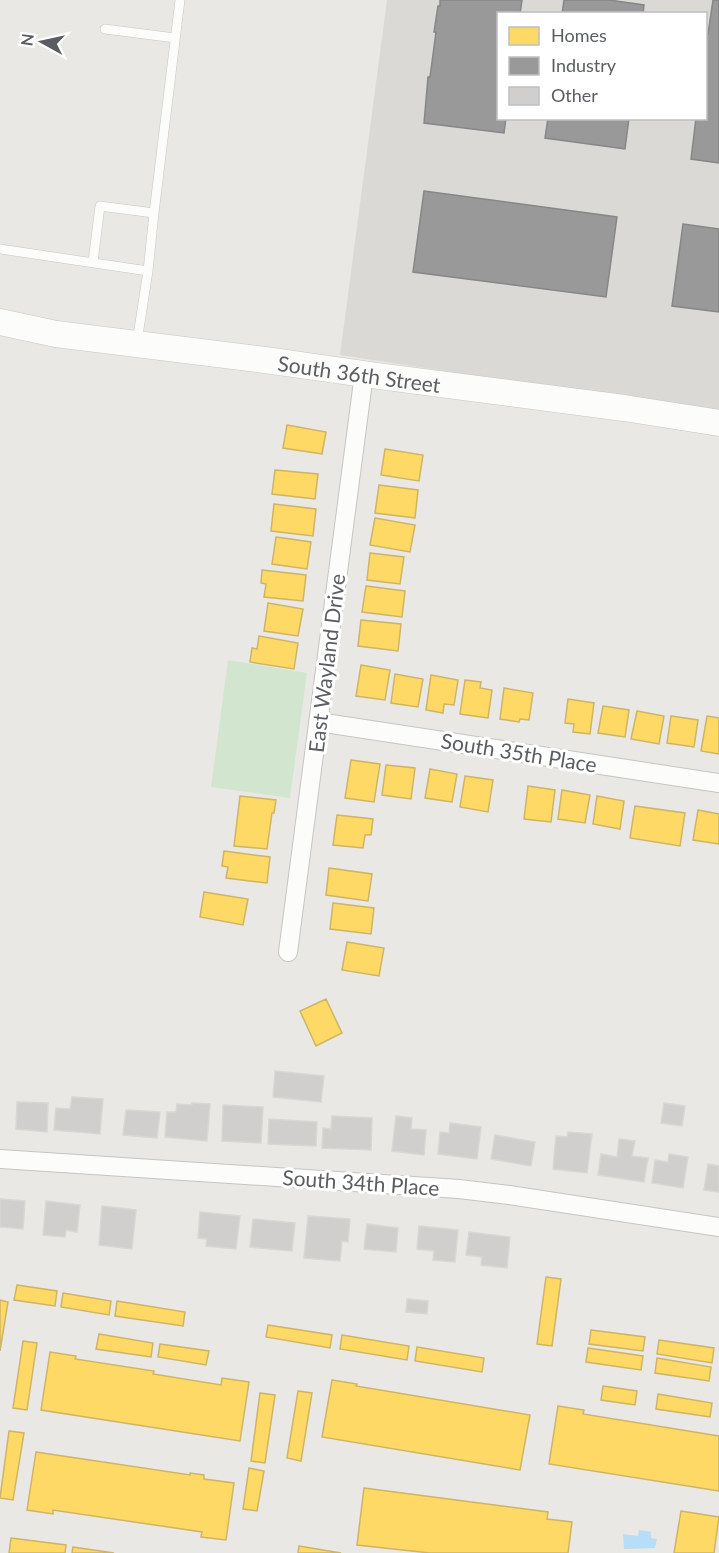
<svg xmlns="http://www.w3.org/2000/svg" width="719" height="1553" font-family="Lato,sans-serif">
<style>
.industrial{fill:#dbd9d5;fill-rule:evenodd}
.green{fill:#d2e6cf}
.water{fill:#b7def6}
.homes{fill:#ffd966;stroke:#ceb465;stroke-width:1.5}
.industry{fill:#999;stroke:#868788;stroke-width:1.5}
.building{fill:#d0cfcd;stroke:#d8d7d4;stroke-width:1.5}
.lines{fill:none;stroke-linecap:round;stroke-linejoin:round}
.lane-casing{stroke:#c5c5c5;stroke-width:10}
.street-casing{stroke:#c5c5c5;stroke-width:20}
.secondary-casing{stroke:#c6c6c6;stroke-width:27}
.lane{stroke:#fcfcfb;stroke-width:9}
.street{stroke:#fcfcfb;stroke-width:18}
.secondary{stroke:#fcfcfb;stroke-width:26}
.labels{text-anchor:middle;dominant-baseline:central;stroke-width:6;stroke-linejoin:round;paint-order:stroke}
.street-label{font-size:21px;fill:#5a5e62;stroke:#fff}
</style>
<rect width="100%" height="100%" fill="#e9e8e4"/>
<path class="industrial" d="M387,0H719V413L340,355ZM498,14H706V118H498Z"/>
<path class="green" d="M228,660L307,673L290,798L211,787Z"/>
<path class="water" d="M639,1530L651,1532V1538L657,1539L655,1548L624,1549L623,1534L638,1536Z"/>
<path class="homes" d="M287,425L326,432L322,454L283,448Z
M385,449L423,455L419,481L381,475Z
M275,470L318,474L315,499L272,494Z
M379,485L418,490L415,518L375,513Z
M274,504L316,509L313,536L271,531Z
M375,518L415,525L410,552L370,545Z
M276,537L311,542L307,569L272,564Z
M370,553L404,557L400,584L367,580Z
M262,570L306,575L303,601L264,597L266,584L261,583Z
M366,586L405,591L402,617L362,612Z
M268,603L303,609L298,636L264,631Z
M361,620L401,624L398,651L358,646Z
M259,636L298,643L294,669L250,662L252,648L257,649Z
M361,665L390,670L385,700L356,696Z
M395,674L423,679L418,707L391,703Z
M431,675L458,680L454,705L444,704L443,713L426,710Z
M465,680L481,682L480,688L492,690L488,718L460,714Z
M504,688L533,693L529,720L520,719L519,722L500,719Z
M568,699L594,703L590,734L573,732L574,724L565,723Z
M603,706L629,710L625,737L598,733Z
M637,711L664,716L659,744L631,739Z
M671,716L698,720L694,747L667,743Z
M707,716L719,718V754L701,751Z
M351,760L380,764L374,802L345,798Z
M386,765L415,768L411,799L382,795Z
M430,769L457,774L452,802L425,798Z
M465,776L493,780L488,812L460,807Z
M528,786L555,790L551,822L524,819Z
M562,790L590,795L585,823L558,819Z
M240,796L276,800L274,813H272L267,849L234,846Z
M597,796L624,801L620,829L593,824Z
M635,806L685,813L680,846L630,838Z
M698,810L719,814V844L693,840Z
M337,815L373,819L371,835H365L363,848L333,845Z
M224,851L270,857L267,883L226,878L228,867L222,866Z
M329,868L372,874L368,901L326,895Z
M204,892L248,899L243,925L200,917Z
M333,903L374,908L371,934L330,929Z
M347,942L384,948L379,976L342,970Z
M326,999L342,1033L316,1046L300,1011Z
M546,1277L561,1279L552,1346L537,1344Z
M17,1285L57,1291L55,1306L14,1300Z
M63,1293L111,1301L109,1315L61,1307Z
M0,1300L8,1302L0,1351Z
M117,1301L185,1312L183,1326L115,1316Z
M268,1325L332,1335L330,1348L266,1337Z
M591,1330L645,1337L643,1351L589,1344Z
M99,1334L153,1343L151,1357L96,1349Z
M342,1335L409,1346L407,1360L340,1349Z
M659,1340L714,1348L712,1363L657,1354Z
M23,1341L37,1343L27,1410L13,1408Z
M160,1344L209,1351L206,1365L158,1357Z
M417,1347L484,1358L482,1372L415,1361Z
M588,1348L643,1356L641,1370L586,1362Z
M50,1352L76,1356L75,1359L154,1371L153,1374L221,1385L222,1378L249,1382L240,1441L41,1410Z
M657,1358L711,1367L709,1381L655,1373Z
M332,1380L357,1384L356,1386L530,1415L520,1470L322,1437Z
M603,1386L637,1391L635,1405L601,1400Z
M298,1391L312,1393L301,1461L287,1458Z
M260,1393L275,1395L265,1463L251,1461Z
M658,1394L712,1403L710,1417L656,1409Z
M558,1406L584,1410L583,1414L719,1436V1491L549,1464Z
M9,1431L24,1433L13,1500L0,1498Z
M36,1452L190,1475V1473L204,1475V1479L234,1483L226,1540L201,1537L202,1532L53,1510V1514L27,1510Z
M249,1468L264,1471L257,1511L243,1509Z
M364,1488L548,1512L547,1519L572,1522L568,1553H430L357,1545Z
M681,1511L719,1517L714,1553H674Z
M11,1538L66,1545L65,1553H9Z
M299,1546L341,1553H298Z
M73,1547L114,1553H72Z"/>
<path class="industry" d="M440,0H522L520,14H498V118H506L504,133L424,123L428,77H430L436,32H434L438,6H440Z
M564,0H609L644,5L643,14H562Z
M713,0H719V163L691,159L696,118H706V34H708Z
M548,118H629L625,149L545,138Z
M424,191L617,217L606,297L413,272Z
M683,224L719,229V312L672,306Z"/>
<path class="building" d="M275,1071L324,1076L321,1102L273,1097Z
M72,1097L103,1099L100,1134L54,1130L56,1108L70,1109Z
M17,1102L48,1103L47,1132L16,1129Z
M192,1103L210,1104L207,1141L165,1137L167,1112H176L177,1104L192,1105Z
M664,1103L685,1106L682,1126L661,1123Z
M223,1105L263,1107L261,1143L222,1141Z
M126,1110L160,1112L157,1138L123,1135Z
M332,1116L372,1118L371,1150L322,1148L323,1128L331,1129Z
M396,1116L412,1118L411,1129L426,1130L424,1155L392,1151Z
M269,1119L317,1122L316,1146L268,1144Z
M450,1123L481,1127L477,1159L438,1154L440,1132L449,1133Z
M568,1132L592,1134L587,1173L553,1169L556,1136L567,1137Z
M495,1135L535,1142L531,1166L491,1159Z
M619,1139L635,1141L632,1156L648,1158L644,1182L598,1175L601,1154L617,1157Z
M669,1154L688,1157L683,1188L652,1183L655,1160L668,1162Z
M708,1164L719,1166V1192L704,1190Z
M0,1199L25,1201L23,1229L0,1227Z
M46,1201L80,1205L77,1232L66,1230L65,1237L43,1235Z
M102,1206L136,1210L132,1249L99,1245Z
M200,1212L240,1216L236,1249L206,1246L207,1239L198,1238Z
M308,1216L350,1219L348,1242L342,1241L340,1261L304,1258Z
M253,1219L295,1223L292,1251L250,1247Z
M367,1224L398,1228L396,1252L364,1249Z
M419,1226L458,1230L455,1262L433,1260L434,1251L417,1249Z
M469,1232L510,1237L507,1268L481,1265L482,1257L466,1255Z
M407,1299L428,1301L427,1314L406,1312Z"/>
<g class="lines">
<g class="lane-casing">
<path id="lane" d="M105,29L175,38
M154,213L180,0
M0,249L148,271L137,342
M93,262L100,206L154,213L148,271"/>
</g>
<g class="street-casing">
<path id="street" d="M318,722L719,783
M288,952L364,374
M0,1159L459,1189L509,1195L719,1227"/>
</g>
<g class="secondary-casing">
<g id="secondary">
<path id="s1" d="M0,322L56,334L265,360L378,376L624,408L719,423"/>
</g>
</g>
<use href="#lane" class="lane"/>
<use href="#street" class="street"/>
<use href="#secondary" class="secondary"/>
</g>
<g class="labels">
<g class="street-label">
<text stroke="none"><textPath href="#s1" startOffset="363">South 36th Street</textPath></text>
<text transform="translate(326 663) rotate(-83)">East Wayland Drive</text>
<text transform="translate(519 752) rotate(9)">South 35th Place</text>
<text transform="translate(361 1182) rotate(4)">South 34th Place</text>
</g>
</g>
<rect x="497" y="12" width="210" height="108" fill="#ffffff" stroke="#bdbfc0" stroke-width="1.5"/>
<rect x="509" y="27" width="30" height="18" fill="#ffd966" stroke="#bdbfc0" stroke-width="1.5"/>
<text x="551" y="42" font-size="18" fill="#5a5e62">Homes</text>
<rect x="509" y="57" width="30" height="18" fill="#999999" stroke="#bdbfc0" stroke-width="1.5"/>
<text x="551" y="72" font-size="18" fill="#5a5e62">Industry</text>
<rect x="509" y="87" width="30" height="18" fill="#d0cfcd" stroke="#bdbfc0" stroke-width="1.5"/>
<text x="551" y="102" font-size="18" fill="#5a5e62">Other</text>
<g transform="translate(42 42) rotate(278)" stroke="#ffffff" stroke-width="4.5" paint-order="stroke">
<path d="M0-4.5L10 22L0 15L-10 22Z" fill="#5a5e62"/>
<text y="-9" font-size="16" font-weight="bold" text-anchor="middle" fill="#5a5e62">N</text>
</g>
</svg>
